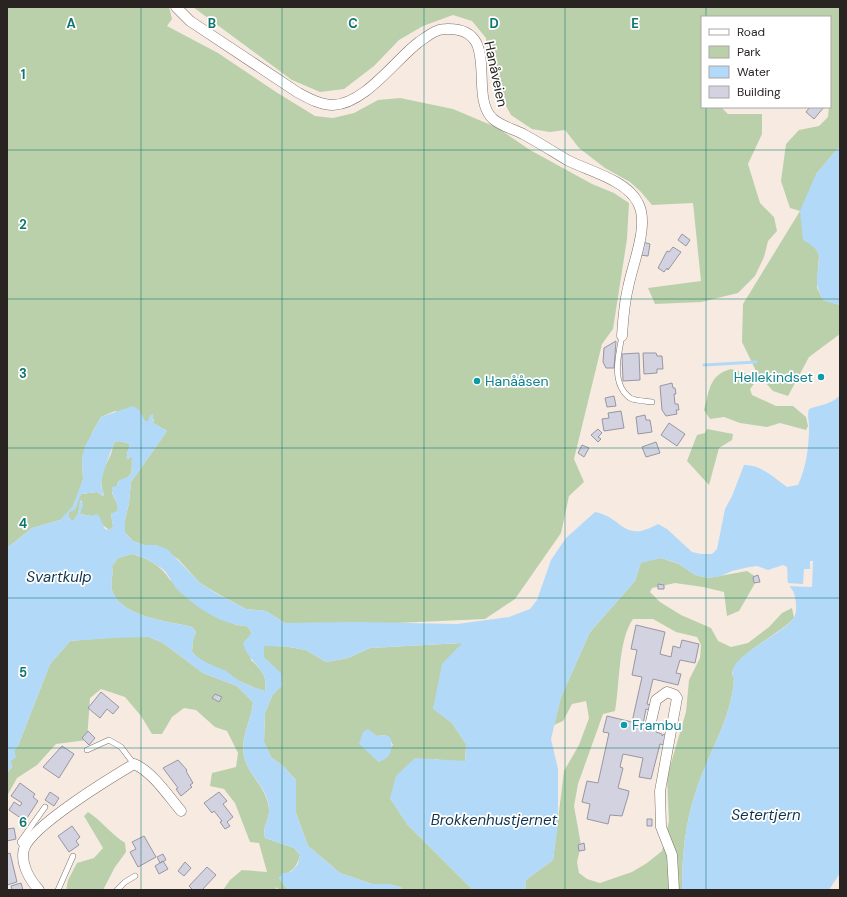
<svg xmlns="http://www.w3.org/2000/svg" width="847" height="897" font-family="'DM Sans',sans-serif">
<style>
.green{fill:#bad0aa;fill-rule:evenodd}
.water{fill:#b3d9f9;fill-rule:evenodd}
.pier{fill:#f7eae1}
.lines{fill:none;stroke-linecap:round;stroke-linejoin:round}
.stream{stroke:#b3d9f9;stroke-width:3}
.building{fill:#d3d2e0;stroke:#9796a3}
.lane-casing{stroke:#7e726a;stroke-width:6}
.street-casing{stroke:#7e726a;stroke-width:11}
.lane{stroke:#fff;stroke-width:5}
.street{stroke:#fff;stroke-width:10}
.grid{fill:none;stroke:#0f766e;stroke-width:1;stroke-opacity:0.55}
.culture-dot{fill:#0f9aa8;stroke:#fff;stroke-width:1.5}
.labels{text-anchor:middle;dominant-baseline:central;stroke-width:3.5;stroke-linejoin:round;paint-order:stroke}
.street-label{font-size:14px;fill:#292421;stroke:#fff}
.culture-label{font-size:14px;fill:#0d838f;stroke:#fff;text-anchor:start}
.water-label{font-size:15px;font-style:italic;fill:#10344e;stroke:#fff}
.grid-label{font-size:13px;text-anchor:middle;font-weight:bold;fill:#0f766e;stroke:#fff;stroke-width:3.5;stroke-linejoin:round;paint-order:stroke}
</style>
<rect width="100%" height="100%" fill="#f7eae1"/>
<path class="green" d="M7,7H169L172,19L167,26L218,53L276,92L315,116L333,118L354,113L378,100L400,98L453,109L498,128L530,150L592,184L614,193L629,203L627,239L613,329L602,344L574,459L584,482L569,496L561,533L515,599L485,619L396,623H285L266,611L246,609L220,595L200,583L178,559L156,545H144L133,541L125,533V520L129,503L131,482L167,431L153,423L154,419L146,422L115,411L101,417L93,431L82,458L83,479L81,487L73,506L67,515L60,520L32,528L7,548Z
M193,7H840V146L816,174L814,245L819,255L817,288L823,300L840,305V334L809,357L788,396L773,391L757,373L742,342L743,304L800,211L790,208L781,181L786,144L799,130L819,126L828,117L829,107H830V17H702V107H721L728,114H762V134L748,164L760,203L774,217L777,231L768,241L764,257L755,276L738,293L701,302L655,304L648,288L701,281L693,203L652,205L641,192L630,182L605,168L579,148L565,130L550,132L532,129L511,115L499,93L490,65L486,38L472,21L453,15L423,26L399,40L374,66L344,89L320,92L292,80Z
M731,369L748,374L754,379V384L750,389L752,395L776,406H793L806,417L808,426L806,430L780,423L767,427L740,423L724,417L710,419L704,410C710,389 709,375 731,369Z
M707,429L733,434L732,440L719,448L709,485L687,461L697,435L705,433Z
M119,441L130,444L127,454L129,459L130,456L132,457C131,474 135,475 118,482L117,486L112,493L118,506V511L111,514L113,527L109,530L92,516L80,514L82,502L81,500L78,514L74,520H71L68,516L69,512L77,505V501L81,494L97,492L103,496L104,494C97,479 105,467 111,454C113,449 112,446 115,442Z
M132,554C147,558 162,566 170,580L236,625L247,626L252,633L248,638L251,660C261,669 268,677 265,691L255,688L237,680L225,671L214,667L199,659L192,652L193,640L196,632L192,627C169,621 125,618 113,593C109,584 114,576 112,566L118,558Z
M661,558L679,564L695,575L709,578L747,571L756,577L754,585L739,611L727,616L724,592L703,587L675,583L652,588L650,592L660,602L681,615L711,628L718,641L731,647L748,643L769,627L782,613L792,608L794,618C780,634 734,655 732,674L734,678C732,719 708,753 696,791C685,823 682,856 682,890H525L526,880L553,860L564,771L579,745L589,718L586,701L572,704L563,721L554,725L561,697L590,632L635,581L641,562ZM633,619H653L676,632L697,637L701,645L700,658L689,680L686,712L667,777L669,821L662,851L647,863L632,872L600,883L587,879L579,873L577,862L581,845L574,806L578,784L603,714L615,711C620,684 618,640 633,619Z
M114,637H149L163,643L203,673L237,686L253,702C252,720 240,736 244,756C248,776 269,789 269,811C269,822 262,825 265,838L294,848L300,855C297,868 291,872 279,878L288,890H279L276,887V890H223L230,880L242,870L267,872L259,843L250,842L235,803L224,789L210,786L212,773L236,767L238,753L227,731L215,727L196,710L184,708L172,717L162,734H152L141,716L125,697L101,689L90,698L87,740L56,744L37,765L17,778L7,796V773L12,767L10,761L15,757L14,750L18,746L50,664L70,641Z
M462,643L433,708L452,723L466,744L465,762H451L435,759L390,798L407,824L473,890H403L400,887L389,884H372L340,873L308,846L296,813V780L283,766L271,757L264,742L265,713L272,696L264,657V645L289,647L306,650L326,662L348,658L370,648ZM385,735L389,737L393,745L379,762L369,752L377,736Z
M88,812C102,821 110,833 125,843L126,852L115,867L103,890H66L68,880L77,863L94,858L103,848L84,816Z"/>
<path class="water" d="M840,146V305H839L823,300C821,296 819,292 818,288C812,266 832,255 803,240L800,211L816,174Z
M840,395V873L829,890H682C682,856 685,823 696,791C708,753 732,719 734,678C721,658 789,633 795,615C797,609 796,597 793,591C791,588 789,586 788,583C787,577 788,573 787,567L783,565L768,570L757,566L749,567L732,571L721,576L709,578L695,575L679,564L668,560L661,558L641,563L635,581L590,632L561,697L551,739L558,769V824L553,860L526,880L525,890H473L407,824L390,798L396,776L415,758L465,761L466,744L452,723L433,709L442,664L462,643L370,648L348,658L326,662L306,650L289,647L264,646V657L281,673L282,686L272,696L265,713L264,742L271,757L283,766L296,780V813L308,846L340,873L372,884H389L400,887L403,890H288L279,878L283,873L291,872L298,864L300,855L294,848L265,838C262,825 269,822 269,811C270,789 248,776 244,756C240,736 252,720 253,702L237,686L203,673L163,643L149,637L114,638L70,641L50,664L18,746L14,750L16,758L11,760L12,767L7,773V548L32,528L60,520L73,506L83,479L82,458L85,446L101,417L133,406L139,410L146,422L148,421L150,415L153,414V423L167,431L131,482L129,503L125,520V533L133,541L144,545H156L167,549L200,583L219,595L246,609L266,611L285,623L358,622L457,624L509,617L530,609L537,600L551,560L566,538L595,512C623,517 623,544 658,524L667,529L692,552L701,554H712L717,549L725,509L732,496L744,465C760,464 775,478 787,487L798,485C806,468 809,447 809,427C809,420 807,416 809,409C819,405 833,404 840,395ZM119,441L130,444L126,458L128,460L130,456L132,457C131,472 136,476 119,480L117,486L112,487C111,496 119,502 117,511L111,514L113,527L109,530L105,529L99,516L96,514L92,516L80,514L83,505L80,500L78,514L74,520H71L68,515L69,512L75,510L81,494L97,492L104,496C104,492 101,489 101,484C101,478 112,446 115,442ZM132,554C144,557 155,563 165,571C170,577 173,586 179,591C197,608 222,625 247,626L252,633L243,643C247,662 270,669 265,691C255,688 245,685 237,679C232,677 229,672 224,670C212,665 202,662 192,652L193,640L196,632L192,627C169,621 125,618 113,593C109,584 114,576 112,566L118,558Z
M368,729L377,736L385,735L390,737C394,748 391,758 379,762L359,744L363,732Z"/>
<path class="pier" d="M810,561H813L812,587L787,586L786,583L803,584L804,569H810Z"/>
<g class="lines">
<path class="stream" d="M704,365L756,362"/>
</g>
<path class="building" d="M810,107H824L814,119L806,112Z
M682,234L690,240L686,246L678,240Z
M643,242L650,244L648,256L640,255Z
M673,247L681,252L668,270L667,268L664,272L658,268L667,251L669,252Z
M616,341L614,368H606L603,362L604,348Z
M639,353L640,380L623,381L622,354Z
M643,353H656L657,356H662L663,369H657V373L644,374Z
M672,383L673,388H675L676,394H674L675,404H678L679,410H676L677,414L666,416L662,410L660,386Z
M614,396L616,406L607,407L605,398Z
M621,411L624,428L604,431L602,419L609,418L608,413Z
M645,415L646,420H650L652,432L638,434L636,417Z
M669,423L685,434L677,446L661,435Z
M598,429L602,433L598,437L601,439L598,442L591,435Z
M656,442L660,453L646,457L642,447Z
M582,445L589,448L584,457L578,453Z
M758,575L760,582L754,583L753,577Z
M658,584L664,585V589H658Z
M636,625L665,632L660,654L671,657L673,646L680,648L682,640L699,644L695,663L680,660L676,673L681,674L678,685L653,679L647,704L650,705L649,710L646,709L642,729L647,730V727L656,729V732L662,734V736L664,734L667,735L665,745L660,744L651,779L639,777L643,758L623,754L620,767L623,768L618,788L629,791L628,796L622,816L610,815L608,824L587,819L590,804L582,802L587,781L598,783L609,733L603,732L607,716L632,722L642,677L632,675L637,650L631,649Z
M101,692L119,707L113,714L107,709L100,718L88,708Z
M215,694L222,697L219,702L212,698Z
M88,731L95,738L89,745L82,738Z
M62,746L74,754L59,778L43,767Z
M178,760L187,770L186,771L193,783L190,785L192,787L181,796L176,789L178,788L163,768Z
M20,783L35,794L33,797L38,801L25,821L9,810L14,802L20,806L22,803L11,796Z
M50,792L59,798L54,806L45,800Z
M219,792L227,801L223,804L233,817L227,822L230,826L225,829L220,822L222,821L214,811L212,813L204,803Z
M647,819H652V826H647Z
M72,826L80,837L76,841L79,845L69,852L58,836Z
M14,828L16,839L7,841V829Z
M144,836L156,857L138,867L130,852L136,849L132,842Z
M584,843L585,850L579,851L578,845Z
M10,853L17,882L7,885V854Z
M163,854L166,860L160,863L157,857Z
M163,861L168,869L159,874L155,866Z
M185,862L191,868L184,876L178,871Z
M207,867L216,875L202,890H193L189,886Z
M21,883L23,890H12L11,886Z"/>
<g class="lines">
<g class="lane-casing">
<path id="lane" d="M622,336C618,356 611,384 630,398C635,401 646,401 652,402
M87,750L109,740L121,747L134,764
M24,848L20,842L45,807
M58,890L73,856
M117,890L125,882L135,876"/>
</g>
<g class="street-casing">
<path id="street" d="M176,7L190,21L297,92C308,98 320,105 333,105C365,104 395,60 419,42C428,36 435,29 446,29C503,27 467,95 493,119C501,126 513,129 523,134C538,142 552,151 567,160C588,171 627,180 638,203C650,225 632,265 628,288C624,304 623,320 622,336
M650,726L656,700L667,692L675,695L677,698L660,791L661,827L672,855L674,890
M39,890C30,880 20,864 24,849C31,826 112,777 134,764C152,771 169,797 181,811"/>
</g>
<use href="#lane" class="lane"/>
<use href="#street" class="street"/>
</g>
<path class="grid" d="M141,7V890M282,7V890M424,7V890M565,7V890M706,7V17M706,107V890M7,150H840M7,299H840M7,448H840M7,598H840M7,748H840"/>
<g class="culture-dot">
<circle cx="821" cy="377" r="4"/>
<circle cx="477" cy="381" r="4"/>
<circle cx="624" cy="725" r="4"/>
</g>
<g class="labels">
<g class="street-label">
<text transform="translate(496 74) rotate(78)">Hanåveien</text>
</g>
<g class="culture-label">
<text x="813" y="377" text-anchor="end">Hellekindset</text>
<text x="485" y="381">Hanååsen</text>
<text x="632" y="725">Frambu</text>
</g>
<g class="water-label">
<text x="59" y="577">Svartkulp</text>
<text x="766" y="815">Setertjern</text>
<text x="494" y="820">Brokkenhustjernet</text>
</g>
</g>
<g class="grid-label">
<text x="71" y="28">A</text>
<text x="212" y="28">B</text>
<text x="353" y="28">C</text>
<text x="494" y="28">D</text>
<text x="635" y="28">E</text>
<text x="23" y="79">1</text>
<text x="23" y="229">2</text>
<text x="23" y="378">3</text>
<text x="23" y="528">4</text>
<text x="23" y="677">5</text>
<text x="23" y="827">6</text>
</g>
<rect width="847" height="897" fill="none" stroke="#292421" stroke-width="16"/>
<rect x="701" y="16" width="130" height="92" fill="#ffffff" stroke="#a9a7a6"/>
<rect x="709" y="29" width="20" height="6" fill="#ffffff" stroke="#a9a7a6"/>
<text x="737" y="36" font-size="12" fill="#292421">Road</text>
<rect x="709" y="46" width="20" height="12" fill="#bad0aa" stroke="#a9a7a6"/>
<text x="737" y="56" font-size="12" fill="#292421">Park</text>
<rect x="709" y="66" width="20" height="12" fill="#b3d9f9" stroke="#a9a7a6"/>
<text x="737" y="76" font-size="12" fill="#292421">Water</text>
<rect x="709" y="86" width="20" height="12" fill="#d3d2e0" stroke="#a9a7a6"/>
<text x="737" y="96" font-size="12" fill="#292421">Building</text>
</svg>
